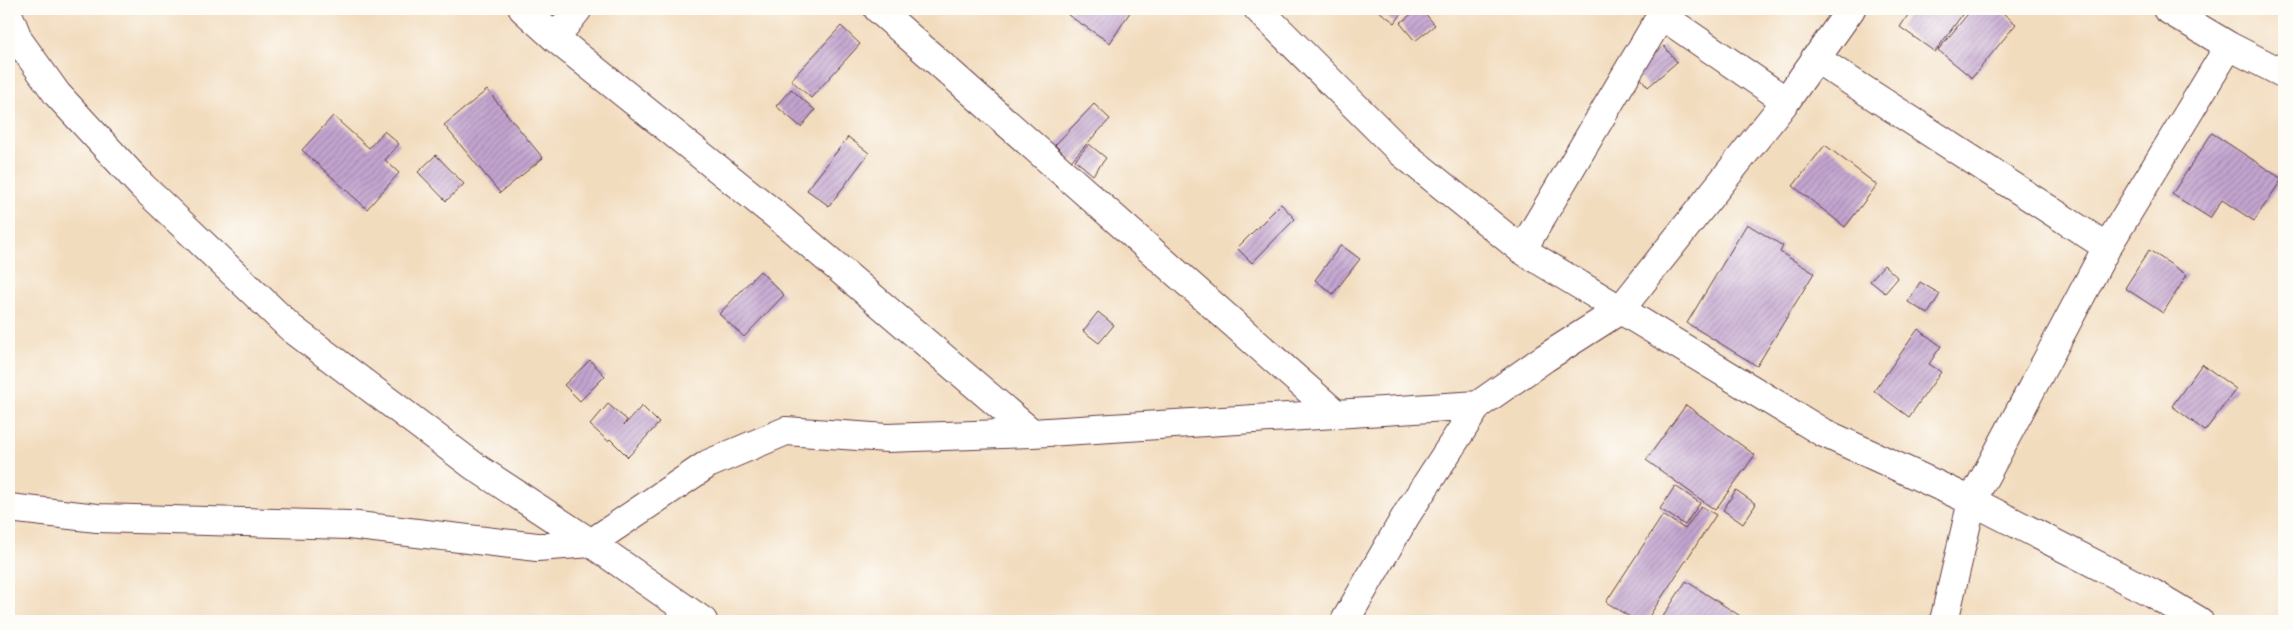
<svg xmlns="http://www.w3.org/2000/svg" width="2293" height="630" font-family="'Playpen Sans',sans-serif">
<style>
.building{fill:url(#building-hatch)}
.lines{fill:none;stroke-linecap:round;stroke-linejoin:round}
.minor-casing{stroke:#633b41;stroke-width:30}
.minor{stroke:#fff;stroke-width:28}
</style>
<defs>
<pattern id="building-hatch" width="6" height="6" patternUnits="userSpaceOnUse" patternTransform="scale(1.25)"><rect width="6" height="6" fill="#c3a5d0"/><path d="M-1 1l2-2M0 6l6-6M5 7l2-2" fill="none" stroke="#a086a9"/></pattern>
</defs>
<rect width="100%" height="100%" fill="#fdfcf7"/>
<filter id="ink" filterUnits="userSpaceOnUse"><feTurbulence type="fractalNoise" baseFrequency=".02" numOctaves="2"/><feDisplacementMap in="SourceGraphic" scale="10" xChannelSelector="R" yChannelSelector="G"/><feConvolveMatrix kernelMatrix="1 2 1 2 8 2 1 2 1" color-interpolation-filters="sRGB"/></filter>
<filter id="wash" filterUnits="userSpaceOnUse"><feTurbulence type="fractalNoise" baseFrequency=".0096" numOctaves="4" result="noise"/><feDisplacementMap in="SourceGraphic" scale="20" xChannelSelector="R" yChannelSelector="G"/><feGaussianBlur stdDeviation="1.12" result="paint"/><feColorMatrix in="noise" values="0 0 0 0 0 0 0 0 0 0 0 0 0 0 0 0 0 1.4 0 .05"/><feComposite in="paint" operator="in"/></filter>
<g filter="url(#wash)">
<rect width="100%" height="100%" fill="#f2dcbe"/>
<g id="blocks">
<path class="building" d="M1072,9H1132L1110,43L1068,15Z
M1376,9H1405L1395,23Z
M1418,9H1421L1435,25L1415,41L1400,23Z
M1912,9H1953L1962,15L1935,52L1900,27Z
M1972,9H1998L2016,24L1972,78L1938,50Z
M841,26L860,44L811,98L791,80Z
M1664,46L1677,62L1648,87L1635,71Z
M791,89L815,110L801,127L776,106Z
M487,90L543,158L500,193L444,125Z
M1094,104L1110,119L1071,161L1055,145Z
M333,116L369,148L384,131L399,144L385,160L399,173L367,209L302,150Z
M2212,133L2282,179L2254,221L2222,200L2210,218L2172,194Z
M848,137L869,153L829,206L807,190Z
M1089,144L1106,158L1093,175L1075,160Z
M1825,145L1877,185L1845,227L1793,186Z
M436,155L464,184L446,201L418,172Z
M1281,204L1295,219L1252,263L1237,248Z
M1747,224L1783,246L1780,252L1814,273L1757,366L1687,323Z
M1341,245L1360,259L1333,294L1315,280Z
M2149,250L2187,275L2163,313L2125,288Z
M1884,265L1898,278L1885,293L1870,281Z
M760,271L784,295L744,337L719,314Z
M1920,282L1940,294L1928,314L1908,302Z
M1098,312L1114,325L1099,343L1083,331Z
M1918,329L1941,346L1929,364L1941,372L1909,417L1874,391Z
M590,360L605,376L580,401L564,385Z
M2202,364L2236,389L2205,431L2172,406Z
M608,404L627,420L624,425L642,406L659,423L628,457L610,439L608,441L590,425Z
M1686,405L1755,455L1715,510L1646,460Z
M1675,486L1700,503L1685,525L1660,509Z
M1736,490L1756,504L1743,524L1723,510Z
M1701,506L1716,515L1646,621H1636L1606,602L1663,515L1685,529Z
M1686,581L1748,621H1660Z"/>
</g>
</g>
<g filter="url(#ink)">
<use href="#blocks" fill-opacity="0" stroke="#633b41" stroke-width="1"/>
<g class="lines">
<g class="minor-casing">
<path id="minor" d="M523,9L555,38L777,216L1032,433
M878,9L1336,414
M1258,9L1401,152L1522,250L1822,432L1972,501L2152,593L2199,621
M2167,9L2229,46L2284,74
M1661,15L1786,101
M9,16L19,41L57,94L142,186L291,328L474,466L591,543L703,621
M555,38L578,9
M1815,58L2107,247
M1522,250L1665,9
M9,508L97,518L349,525L537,547L591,543L708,464L786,431L887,438L1032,433L1478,405
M1345,621L1407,514L1478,405L1545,358L1620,310L1786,101L1851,9
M1944,621L1972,501L2107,247L2229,46"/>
</g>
<use href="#minor" class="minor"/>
</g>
</g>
<rect width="2293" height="630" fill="none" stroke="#fdfcf7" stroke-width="30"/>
</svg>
